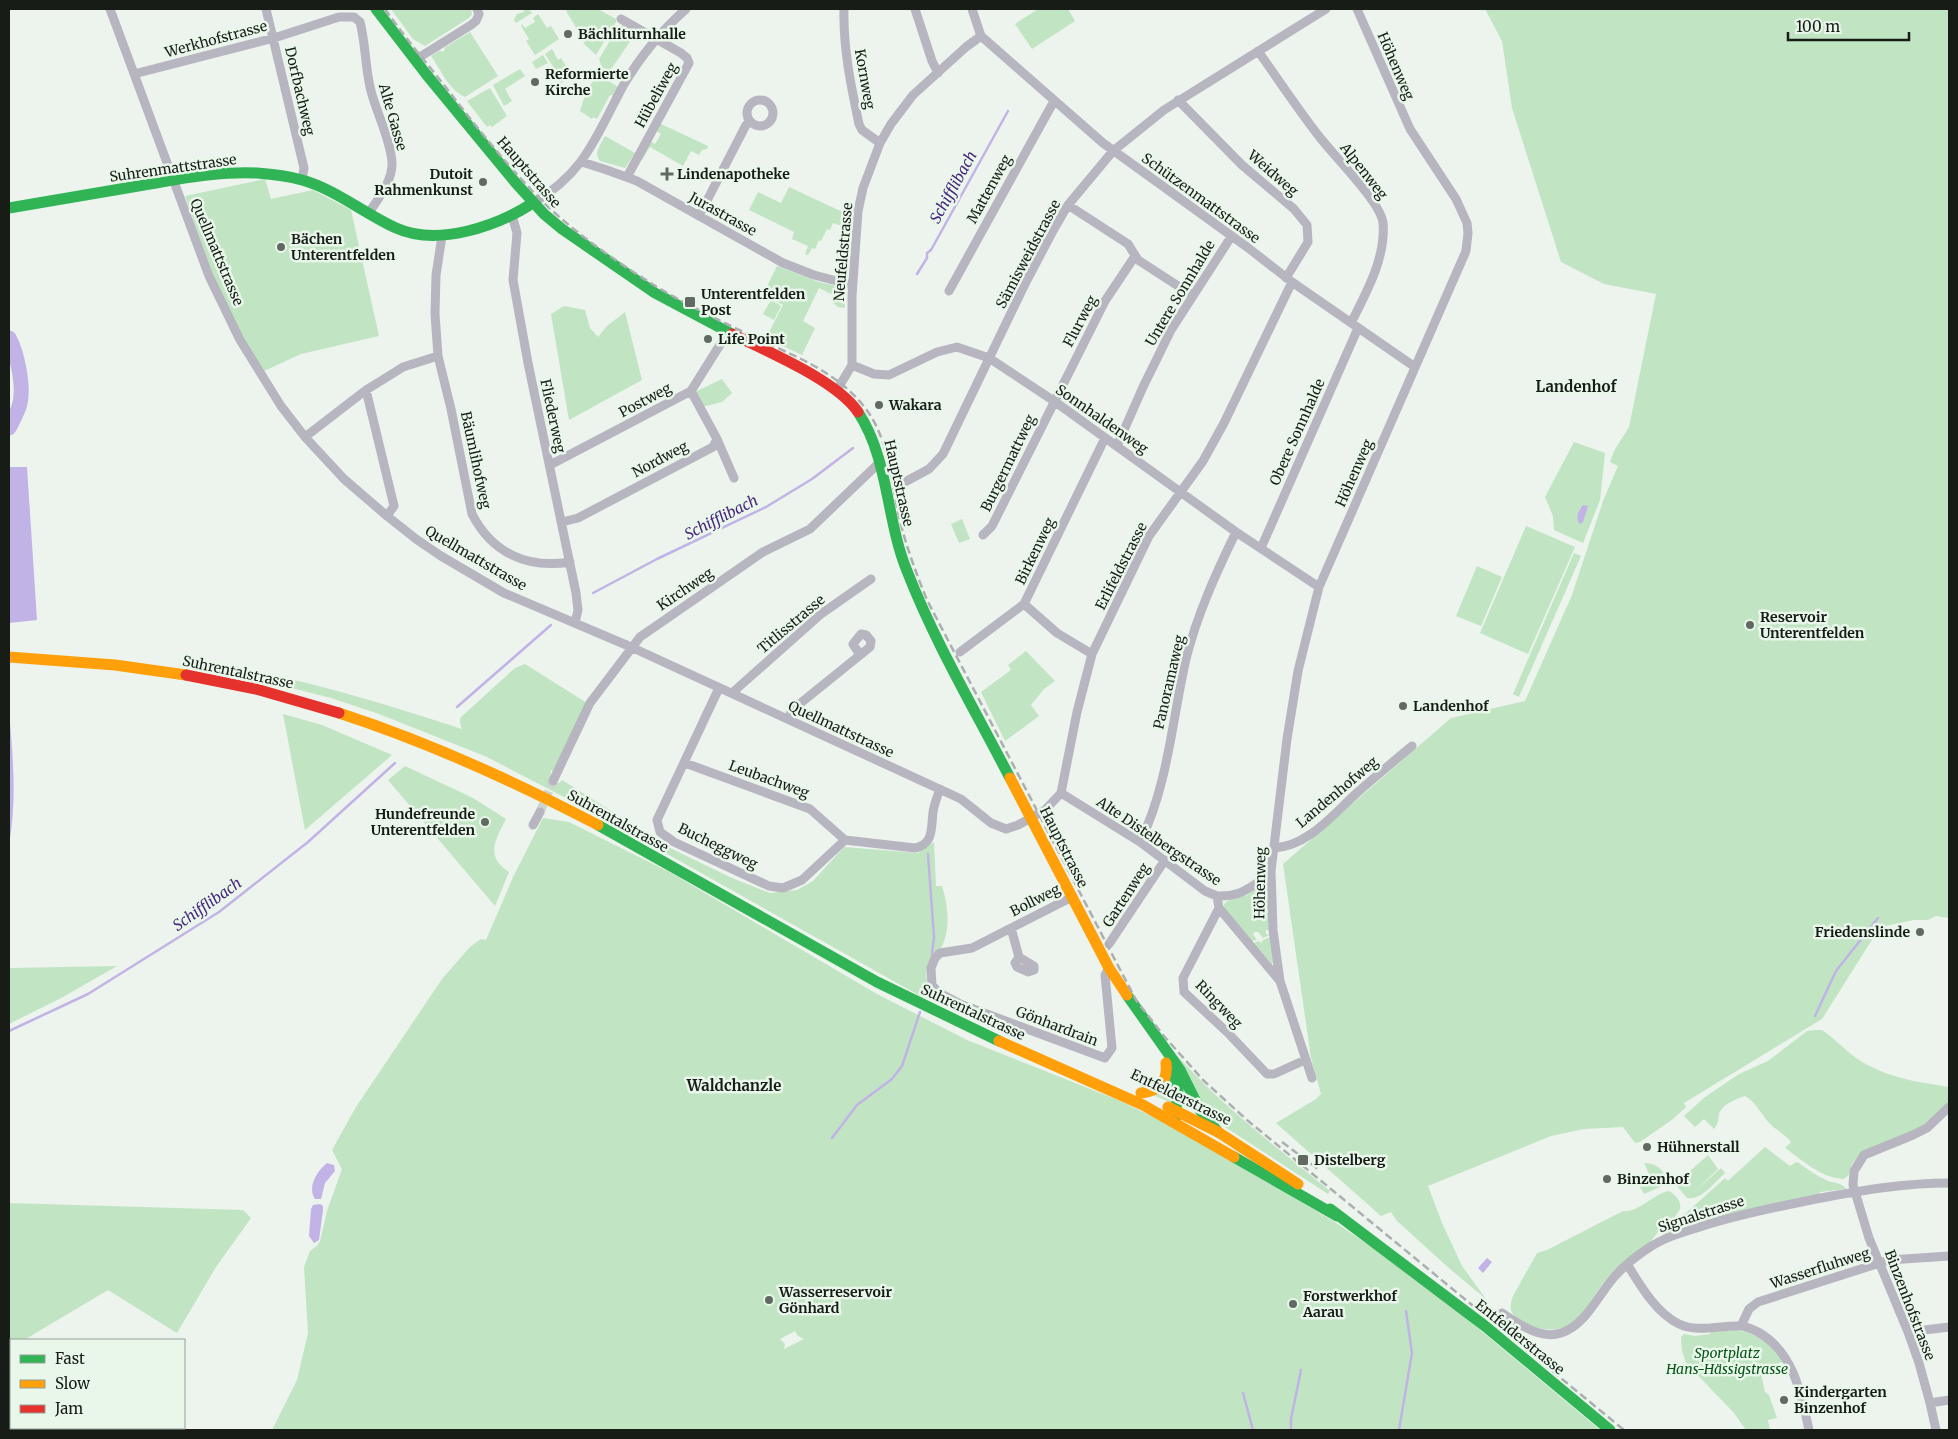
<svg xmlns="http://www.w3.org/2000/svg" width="1958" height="1439" font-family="Merriweather,serif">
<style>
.green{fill:#c1e4c3;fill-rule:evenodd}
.water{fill:#c1b3e6}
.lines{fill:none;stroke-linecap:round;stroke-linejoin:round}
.stream{stroke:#c1b3e6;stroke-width:2.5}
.river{stroke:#c1b3e6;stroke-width:15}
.street-tunnel{stroke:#ccd4cd;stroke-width:9;stroke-dasharray:9 4.5;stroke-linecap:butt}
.street{stroke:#b7b5bf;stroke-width:9}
.fast{stroke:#30b455;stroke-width:11}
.slow{stroke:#ff9f0a;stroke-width:11}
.jam{stroke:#e5322d;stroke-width:11}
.rail{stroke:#acafb1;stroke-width:2.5;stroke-dasharray:8 4;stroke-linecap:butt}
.poi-dot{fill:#626862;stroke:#e9f7ea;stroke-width:2}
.labels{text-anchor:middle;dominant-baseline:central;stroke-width:5;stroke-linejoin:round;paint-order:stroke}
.poi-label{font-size:14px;font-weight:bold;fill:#171c17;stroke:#e9f7ea;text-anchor:start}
.street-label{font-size:14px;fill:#171c17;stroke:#e9f7ea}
.park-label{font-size:14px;font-style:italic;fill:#085319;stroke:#e9f7ea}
.water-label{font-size:15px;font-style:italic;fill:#4a267e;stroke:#e9f7ea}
.neighbourhood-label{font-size:15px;font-weight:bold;fill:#171c17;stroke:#e9f7ea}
</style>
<rect width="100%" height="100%" fill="#ecf4ed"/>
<path class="green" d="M391,9H471L472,14L469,18L425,46L413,39Z
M524,9H529L532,13L516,23L514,20L517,14L524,12Z
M569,9H598L616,19V22L596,55L583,43L585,42L566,11Z
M1038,9H1068L1075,21L1032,49L1015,24Z
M1485,9H1949V918L1936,916L1928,920H1914L1880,927L1822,1019L1684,1103L1686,1107L1673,1119L1640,1142L1635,1143L1623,1127L1584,1129L1551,1136L1428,1186L1442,1223L1462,1266L1486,1299L1450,1269L1397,1221L1391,1212L1381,1216L1276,1123L1316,1099L1321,1094L1311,1058L1283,864L1451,718L1525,701L1572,595L1603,501L1618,466L1610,462L1614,451L1629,427L1656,294L1604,284L1561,262L1512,108L1502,41Z
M538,14L547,28L551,26L559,39L535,55L526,41L529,39L521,26L522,24L525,28L535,22L533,18Z
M623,25L638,30L609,72L602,67L599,59L617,29Z
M470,32L498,76L465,97C447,88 442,71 431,56L440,50L442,52L445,50L444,48Z
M552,49L558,60L561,58L572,76L561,83L558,79L560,77L545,54Z
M543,55L548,63L536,69L532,62Z
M520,69L525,76L505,89L512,101L504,106L493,85Z
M602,77L618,87L616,96L610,95L597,119L593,117L592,119L580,111C584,100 588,79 602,77Z
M490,88L507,116L492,127L490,125L487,127L467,101Z
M659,123L708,146L707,149L702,150L699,155L691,151L683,166L650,147L642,160L639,158L648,140L655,144L661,134L655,130Z
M605,136L635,153L625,168L600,161C593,153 601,144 605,136Z
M265,179L271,199L313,190L351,210L379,336L301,354L264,371C226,318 206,256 185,196Z
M789,187L851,216V229L833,223L830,230L827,229L821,241L819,240L815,249L812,248L808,255L805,254L808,246L792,239L794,232L749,210L758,192L781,203Z
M777,266L819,282L837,286L845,294V308L838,307L832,302L835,296L819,288L803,321L815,328L802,355L766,338L783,305L763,294Z
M771,300L781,306L774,320L763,314Z
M564,306L585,310L590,328L598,337L607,326L625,312L642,380L569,420L551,314Z
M722,379L732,393L722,402L702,407L695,392Z
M1574,442L1605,453L1600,500L1583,543L1554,530L1553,516L1545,497Z
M962,519L970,539L959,543L951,524Z
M1526,526L1575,547L1528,654L1480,633Z
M1574,553L1581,556L1519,697L1513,694Z
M1477,566L1502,577L1481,626L1456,616Z
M1026,651L1055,681L1044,689L1031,705L1039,716L1005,741L981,692L1011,670L1008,665Z
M525,664L587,703L554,772L551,770L550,779L559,783L562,780L672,849L732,878L770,893L797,890L813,881L844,847L918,853L934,842L936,886H942C948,905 951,930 941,948C938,954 929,961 927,967C924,980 932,984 922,997L587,809L487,757L379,714L331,698L252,678L255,672C326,685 394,707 462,729L460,723V718L515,668Z
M283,714L322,725L392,755L305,830Z
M405,766L473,798L506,819C495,840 485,857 509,872L495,906L388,780Z
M543,818L569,822L671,873L877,994L967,1040L1118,1100L1176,1128L1333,1221L1419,1279L1600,1430H272L297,1380L308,1333L304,1267L310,1251L317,1246L320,1241L327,1211L342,1169L332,1150L356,1107L442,979L470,947L481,939L486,940L514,875ZM795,1331L798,1336L804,1339L784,1349L785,1344L780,1339Z
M1263,884L1267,889L1268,909H1265V913H1268L1269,930H1266V934L1270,935L1263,938L1258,932H1255L1253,934L1257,940L1252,941L1224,908V904L1227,901L1247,895Z
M1270,937L1273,961L1272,964L1254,943L1259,941L1261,943L1263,940Z
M117,966L63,997L9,1024V968Z
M1815,1030H1822C1834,1038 1844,1049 1856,1058C1884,1077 1916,1082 1949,1087V1104L1920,1128L1860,1154L1852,1164L1848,1176L1843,1179C1821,1178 1802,1160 1785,1148L1791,1142C1785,1134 1776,1130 1769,1123C1761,1114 1756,1102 1745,1096C1736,1099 1722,1104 1719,1114C1718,1121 1718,1124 1714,1129L1704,1119L1695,1127L1684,1116L1705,1097L1739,1074L1768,1061L1807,1031Z
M1169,1046C1216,1102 1274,1145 1330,1191L1328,1194L1222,1125L1208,1112Z
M1171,1075L1172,1103L1155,1096Z
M1765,1147L1790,1166L1796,1162L1799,1163C1808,1170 1817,1176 1828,1181C1834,1183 1843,1183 1846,1189L1820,1192V1195L1662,1236L1667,1230L1725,1178L1728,1181L1730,1179Z
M1708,1155L1718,1169L1694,1192L1721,1168L1725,1173C1715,1182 1701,1201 1687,1198L1677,1186L1681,1182L1680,1180Z
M1644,1163C1655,1163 1663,1168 1666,1179L1662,1186L1644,1194L1637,1182L1650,1176Z
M1669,1191C1675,1194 1682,1202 1680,1209C1677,1216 1669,1221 1664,1226C1658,1231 1654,1238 1649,1243C1637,1256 1619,1263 1608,1277C1595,1292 1586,1314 1569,1325C1555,1334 1522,1329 1513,1314C1509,1308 1511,1302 1513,1296L1537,1253L1547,1250L1623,1211C1639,1213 1654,1193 1669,1191Z
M9,1203L243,1210L251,1218L216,1267L177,1333L108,1290L24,1340H11V1346L9,1347Z
M1737,1330C1761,1335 1769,1342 1783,1362L1760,1368L1765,1392L1769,1395L1777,1418L1768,1420L1770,1430H1746L1734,1413L1686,1363L1682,1351L1681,1337L1684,1334L1695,1336L1710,1334L1711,1331Z"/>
<path class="water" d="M9,467H27L37,620L9,623Z
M1583,505L1588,506L1583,522L1580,524C1575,518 1578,511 1583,505Z
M9,711C13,756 17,800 9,845Z
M327,1163L334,1165L335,1171L325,1183L321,1199H315C307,1187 317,1171 327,1163Z
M320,1204L323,1206V1210L319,1240L314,1243L309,1236L311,1209L313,1205Z
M1487,1258L1492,1262L1483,1273L1478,1268Z"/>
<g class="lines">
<path class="stream" d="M917,274L927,258V253L931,250L1008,111
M593,593L657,559L766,507L812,479L853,448
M457,707L551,625
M928,854L934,937L932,954
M1815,1016L1836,971L1878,918
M9,1031L88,994L219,912L308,842L395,763
M832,1138L857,1105L892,1079L902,1066L920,1012
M1243,1393L1253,1430
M1291,1430V1419L1301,1370
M1399,1430L1412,1353L1406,1311"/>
<path class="river" d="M9,338C17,352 24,386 20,403C18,412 13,420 9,428"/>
<path class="street-tunnel" d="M540,812L553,781"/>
<path class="street" d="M110,9L209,276L240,340L281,406L305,437L344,479L387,516L416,539L441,556L504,593L631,647L961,799L991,823L1006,829L1018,825L1045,810L1061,793L1077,712L1092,654L1149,536L1203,461L1224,423L1292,282
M266,9L304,168L302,180
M844,9C843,48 851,86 859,124L862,130L880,143
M915,9L932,61L938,73
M972,9L981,36
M621,19L681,53L687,58L689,63L627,177
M981,36L1103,143L1247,247L1292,282L1415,367
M1258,51C1278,79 1297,108 1318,135C1332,154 1381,202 1383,223C1386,258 1366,293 1351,323
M415,60L471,25L476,21L479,14L477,9
M134,74L274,38L339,17H354L360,22C366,45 365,68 371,91C377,114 390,138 392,162C393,181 378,199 368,214
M747 113a13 13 0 1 1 26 0a13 13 0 1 1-26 0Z
M1178,100L1242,165L1294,209L1307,225L1308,242L1286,278
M582,162L607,170L637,181L783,263L814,275L852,285
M533,203C586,172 596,136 623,86C640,57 661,31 686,9
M1068,205L1128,244L1138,260L1192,295
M512,215L517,233L513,280L528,363L576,593L578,610L575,623
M699,216L746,125L750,122
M442,236L436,275L435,314L438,356L451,409L472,514C492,553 527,569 570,562
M949,291L1054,101
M852,365L874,374L889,375L937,352L957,347L989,358L1054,401L1236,532L1319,587
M366,390L394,506L387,516
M837,390L852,365V296L858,211L863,188L880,143L891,124L913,95L966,47L981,36
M305,437L366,390L392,374L403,367L438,356
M717,439L734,478
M1117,446L1143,387L1171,330L1231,237
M550,465L691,391L728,332
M901,484L929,469L943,454L1025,284L1054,229L1068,205L1113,151L1164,110L1326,9
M562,522L578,518L713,447L717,439L691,391
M983,535L992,526L1105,301L1135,256
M1261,548L1358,328
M1024,604L1057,633L1092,654
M960,652L1024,604L1105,438
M719,688L657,820L660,832L674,842L769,886L783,888L802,880L845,840
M732,693L821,614L871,579
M788,719L792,710L870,647L871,641L866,635L861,634L853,644L860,655
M685,763L810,809L845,840L915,848C934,844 931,828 933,812C934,805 937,797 940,789
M553,781L590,703L640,637L763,552L810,529L879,463
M1061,793L1140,842L1205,891L1217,896L1219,908L1280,981L1312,1078
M533,825L540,812
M1140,842C1168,786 1172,720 1186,659C1197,615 1216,573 1236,532
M1274,848C1309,846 1334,813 1359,791C1376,776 1394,761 1412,746
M1217,896C1245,897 1249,885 1271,876
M1072,897L972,948L940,953L935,958L931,968L932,985L938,992L960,1004L1105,1058L1112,1048L1105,975L1109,968
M1219,908L1183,978L1184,992L1227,1032L1267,1074H1274L1305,1060
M1011,928L1019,957L1034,966V970L1028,972L1017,967L1015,963L1019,957
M1109,944L1165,860
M1280,981L1273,930L1271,871L1287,739L1298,671L1319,587L1466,251L1468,233L1467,223L1456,199L1410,129L1357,9
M1627,1264C1640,1285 1656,1313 1679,1324C1698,1333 1720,1325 1740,1326C1746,1326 1752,1329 1758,1332C1794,1352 1801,1394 1809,1430
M1502,1313C1519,1324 1540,1340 1561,1333C1586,1325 1598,1295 1615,1276C1624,1266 1635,1257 1647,1249C1664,1237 1686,1231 1706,1225C1744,1213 1782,1206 1821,1198C1864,1190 1906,1183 1949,1183
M1741,1326L1749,1309L1758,1302L1889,1260L1949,1256
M1908,1332L1949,1327
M1930,1403L1949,1400
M1936,1430L1930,1403L1919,1363L1908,1332L1869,1238L1853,1185L1854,1171L1864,1155L1913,1135L1927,1128L1949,1107"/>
<path class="fast" d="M376,9L426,74L515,182L544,214L562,229L655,293L732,334
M9,208C54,200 99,193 144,185C180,179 220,171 257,173C271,174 288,176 302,180C335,189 365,214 396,228C438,247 497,226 533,203
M858,412C889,459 886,520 907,571C935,643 975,710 1010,778
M598,825L877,982L999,1041
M1127,995L1180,1070L1200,1110L1218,1132
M1174,1073L1178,1091L1175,1120
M1234,1157L1337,1216
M1330,1209L1485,1326L1610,1430"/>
<path class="slow" d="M9,657L115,665L186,675
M339,713C428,742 514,781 598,825
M1010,778L1109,968L1127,995
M999,1041L1143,1105L1234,1157
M1141,1093C1160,1091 1168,1082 1166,1063
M1168,1107L1218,1132L1298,1184"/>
<path class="jam" d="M732,334C768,352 836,380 858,412
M186,675L256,689L339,713"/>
<path class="rail" d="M385,9C403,35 424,60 444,85C474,124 505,163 539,198C571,230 611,258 649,282C684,304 721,321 758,339C797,357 839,373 866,409C889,440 891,480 899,517C906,546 916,573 927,600L1136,1000L1163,1035L1203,1080L1247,1120L1624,1430
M1282,1142L1318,1169"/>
</g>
<g class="poi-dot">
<circle cx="568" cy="34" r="5"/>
<circle cx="535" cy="82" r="5"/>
<path d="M664.5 166.5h5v5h5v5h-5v5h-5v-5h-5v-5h5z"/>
<circle cx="483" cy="182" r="5"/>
<circle cx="281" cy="247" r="5"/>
<rect x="684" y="296" width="12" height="12" rx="2.5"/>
<circle cx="708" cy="339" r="5"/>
<circle cx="879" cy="405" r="5"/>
<circle cx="1750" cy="625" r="5"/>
<circle cx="1403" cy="706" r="5"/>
<circle cx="485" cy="822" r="5"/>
<circle cx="1920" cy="932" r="5"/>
<circle cx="1647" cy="1147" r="5"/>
<rect x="1297" y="1154" width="12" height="12" rx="2.5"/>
<circle cx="1607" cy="1179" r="5"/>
<circle cx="769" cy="1300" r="5"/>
<circle cx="1293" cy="1304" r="5"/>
<circle cx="1784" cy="1400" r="5"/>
</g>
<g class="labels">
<g class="poi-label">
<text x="578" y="34">Bächliturnhalle</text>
<text x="545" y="74">Reformierte<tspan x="545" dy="16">Kirche</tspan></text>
<text x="473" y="174" text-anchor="end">Dutoit<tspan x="473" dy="16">Rahmenkunst</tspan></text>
<text x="677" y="174">Lindenapotheke</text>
<text x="291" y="239">Bächen<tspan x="291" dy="16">Unterentfelden</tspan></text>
<text x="701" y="294">Unterentfelden<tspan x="701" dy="16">Post</tspan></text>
<text x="718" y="339">Life Point</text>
<text x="889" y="405">Wakara</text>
<text x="1760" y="617">Reservoir<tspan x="1760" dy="16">Unterentfelden</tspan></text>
<text x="1413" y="706">Landenhof</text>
<text x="475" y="814" text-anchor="end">Hundefreunde<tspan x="475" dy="16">Unterentfelden</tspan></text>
<text x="1910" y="932" text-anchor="end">Friedenslinde</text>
<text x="1657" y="1147">Hühnerstall</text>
<text x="1314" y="1160">Distelberg</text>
<text x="1617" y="1179">Binzenhof</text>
<text x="779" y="1292">Wasserreservoir<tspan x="779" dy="16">Gönhard</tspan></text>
<text x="1303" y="1296">Forstwerkhof<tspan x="1303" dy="16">Aarau</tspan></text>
<text x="1794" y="1392">Kindergarten<tspan x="1794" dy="16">Binzenhof</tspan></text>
</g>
<g class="street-label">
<text transform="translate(216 39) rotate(-15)">Werkhofstrasse</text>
<text transform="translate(1396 66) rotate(67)">Höhenweg</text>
<text transform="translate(865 79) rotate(80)">Kornweg</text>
<text transform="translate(300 91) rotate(77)">Dorfbachweg</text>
<text transform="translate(656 95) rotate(-61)">Hübeliweg</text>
<text transform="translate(393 117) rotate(74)">Alte Gasse</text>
<text transform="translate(173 168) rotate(-8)">Suhrenmattstrasse</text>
<text transform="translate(1364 171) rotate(52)">Alpenweg</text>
<text transform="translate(529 172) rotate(49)">Hauptstrasse</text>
<text transform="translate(1273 173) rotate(41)">Weidweg</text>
<text transform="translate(989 189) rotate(-61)">Mattenweg</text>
<text transform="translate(1201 198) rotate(36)">Schützenmattstrasse</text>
<text transform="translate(723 214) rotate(29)">Jurastrasse</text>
<text transform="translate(217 252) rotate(67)">Quellmattstrasse</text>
<text transform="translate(843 252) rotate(-85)">Neufeldstrasse</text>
<text transform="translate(1028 254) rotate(-62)">Sämisweidstrasse</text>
<text transform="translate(1180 293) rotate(-59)">Untere Sonnhalde</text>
<text transform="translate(1080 321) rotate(-62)">Flurweg</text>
<text transform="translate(645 400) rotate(-28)">Postweg</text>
<text transform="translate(553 416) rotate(78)">Fliederweg</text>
<text transform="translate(1102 419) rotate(35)">Sonnhaldenweg</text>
<text transform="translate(1297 432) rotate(-66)">Obere Sonnhalde</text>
<text transform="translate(660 459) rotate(-28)">Nordweg</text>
<text transform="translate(476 460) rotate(78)">Bäumlihofweg</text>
<text transform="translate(1008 463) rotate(-64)">Burgermattweg</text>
<text transform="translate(1354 473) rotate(-66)">Höhenweg</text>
<text transform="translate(899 483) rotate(77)">Hauptstrasse</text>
<text transform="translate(1035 551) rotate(-64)">Birkenweg</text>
<text transform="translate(476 558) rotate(30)">Quellmattstrasse</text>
<text transform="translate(1121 566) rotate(-63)">Erlifeldstrasse</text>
<text transform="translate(685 589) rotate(-34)">Kirchweg</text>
<text transform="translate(791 624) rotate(-40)">Titlisstrasse</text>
<text transform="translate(238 672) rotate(12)">Suhrentalstrasse</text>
<text transform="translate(1169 682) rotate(-77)">Panoramaweg</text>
<text transform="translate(841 729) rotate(25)">Quellmattstrasse</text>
<text transform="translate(769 779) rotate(20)">Leubachweg</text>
<text transform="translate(1337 792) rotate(-40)">Landenhofweg</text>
<text transform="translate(618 821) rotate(29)">Suhrentalstrasse</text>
<text transform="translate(1159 841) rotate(34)">Alte Distelbergstrasse</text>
<text transform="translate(718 846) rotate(26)">Bucheggweg</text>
<text transform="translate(1064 847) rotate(63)">Hauptstrasse</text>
<text transform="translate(1260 883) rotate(-89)">Höhenweg</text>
<text transform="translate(1126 895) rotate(-57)">Gartenweg</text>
<text transform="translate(1035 900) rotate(-27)">Bollweg</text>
<text transform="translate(1219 1004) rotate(46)">Ringweg</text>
<text transform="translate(973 1012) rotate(25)">Suhrentalstrasse</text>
<text transform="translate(1057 1026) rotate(21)">Gönhardrain</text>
<text transform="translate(1181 1097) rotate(26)">Entfelderstrasse</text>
<text transform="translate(1701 1214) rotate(-18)">Signalstrasse</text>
<text transform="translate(1820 1268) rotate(-18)">Wasserfluhweg</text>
<text transform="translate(1910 1305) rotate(69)">Binzenhofstrasse</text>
<text transform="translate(1520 1337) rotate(39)">Entfelderstrasse</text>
</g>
<g class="park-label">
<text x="1727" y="1353">Sportplatz<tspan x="1727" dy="16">Hans-Hässigstrasse</tspan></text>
</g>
<g class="water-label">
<text transform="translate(953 187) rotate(-61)">Schifflibach</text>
<text transform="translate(721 517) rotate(-27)">Schifflibach</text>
<text transform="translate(207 904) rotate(-35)">Schifflibach</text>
</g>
<g class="neighbourhood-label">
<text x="1576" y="386">Landenhof</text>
<text x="734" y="1085">Waldchanzle</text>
</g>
</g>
<rect width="1958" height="1439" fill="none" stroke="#171c17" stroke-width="20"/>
<rect x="10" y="1339" width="175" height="90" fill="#e9f7ea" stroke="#959f96"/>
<rect x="20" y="1355" width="25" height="8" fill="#30b455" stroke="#959f96"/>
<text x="55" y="1364" font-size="15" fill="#171c17">Fast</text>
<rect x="20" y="1380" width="25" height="8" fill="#ff9f0a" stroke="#959f96"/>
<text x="55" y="1389" font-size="15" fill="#171c17">Slow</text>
<rect x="20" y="1405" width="25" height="8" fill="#e5322d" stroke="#959f96"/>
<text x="55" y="1414" font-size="15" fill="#171c17">Jam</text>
<path d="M1788 32v8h121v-8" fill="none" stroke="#171c17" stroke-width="2.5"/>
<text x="1796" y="32" font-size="15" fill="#171c17" stroke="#e9f7ea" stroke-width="4" paint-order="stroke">100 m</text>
</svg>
